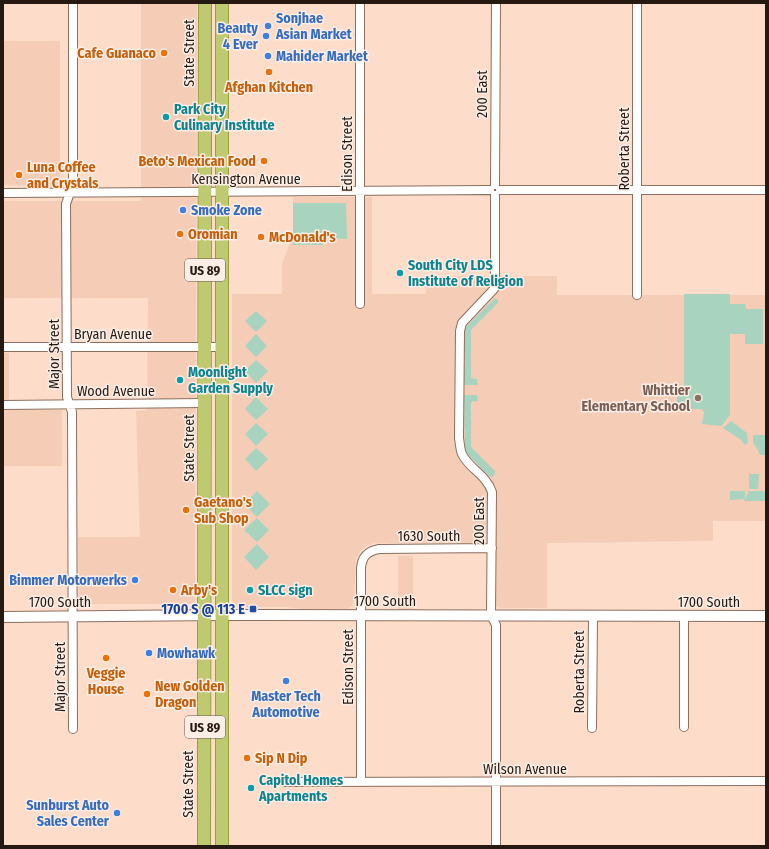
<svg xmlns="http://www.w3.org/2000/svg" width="769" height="849" font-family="'Fira Sans Condensed',sans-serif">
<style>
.built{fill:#f5cdb7}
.green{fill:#a8d3bf}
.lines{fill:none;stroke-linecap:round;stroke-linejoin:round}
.minor-casing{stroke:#8c6f5f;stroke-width:10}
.tertiary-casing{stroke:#8c6f5f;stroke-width:12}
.primary-casing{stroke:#6e7511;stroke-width:14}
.minor{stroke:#fff;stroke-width:8}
.tertiary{stroke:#fff;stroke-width:10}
.primary{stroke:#bfca70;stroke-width:13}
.shop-dot{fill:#3f7fe0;stroke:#fbeee6;stroke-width:1.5}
.food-dot{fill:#e8710a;stroke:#fbeee6;stroke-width:1.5}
.culture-dot{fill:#0f9aa8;stroke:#fbeee6;stroke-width:1.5}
.education-dot{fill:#8d6e63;stroke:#fbeee6;stroke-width:1.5}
.transit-dot{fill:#1a4fb4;stroke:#fbeee6;stroke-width:1.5}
.labels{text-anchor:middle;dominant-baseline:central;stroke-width:3;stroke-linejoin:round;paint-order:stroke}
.shield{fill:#fbeee6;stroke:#655952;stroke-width:1}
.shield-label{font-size:13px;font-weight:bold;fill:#251912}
.shop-label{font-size:14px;font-weight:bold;fill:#366cbe;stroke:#fbeee6;text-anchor:start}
.food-label{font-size:14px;font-weight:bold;fill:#c56008;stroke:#fbeee6;text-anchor:start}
.street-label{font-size:14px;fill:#251912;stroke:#fbeee6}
.culture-label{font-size:14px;font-weight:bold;fill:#0d838f;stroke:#fbeee6;text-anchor:start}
.education-label{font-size:14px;font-weight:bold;fill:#785e54;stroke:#fbeee6;text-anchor:end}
.transit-label{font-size:14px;font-weight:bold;fill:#164399;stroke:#fbeee6;text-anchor:end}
</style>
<rect width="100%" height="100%" fill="#fddcc9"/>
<path class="built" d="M141,3H197L195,604H79L78,537H140L136,411L147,410L148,298H3V201H141Z
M3,41H60V186L3,185Z
M293,197H372V294H426V276H557V295H766V521H713V541L547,543V608H501L497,607L495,603L496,543H376L368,545L361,550L356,559L354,600L352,606L348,609H301L286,607H237L234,605L232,598V294H282V264L293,235Z
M3,353H9V409L62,410V466H3V468Z
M398,556H413V609L398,610Z"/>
<path class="green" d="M293,203H346L347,239L324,238L323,245H293Z
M684,294H730V304H745L746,309H763V344H745V334H730V415L721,426L702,424L704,412L702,409H677V386H684Z
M495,298L498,300V303L471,330V378L477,379L478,385H464L465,328Z
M256,311L267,321L256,332L245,321Z
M256,334L267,346L256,357L245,346Z
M256,360L268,371L256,383L245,371Z
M464,395H477L478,401L471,402V447L495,471V474L493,477L489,476L468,455L465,450Z
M256,397L268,409L256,420L245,409Z
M731,421L747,433L748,443L745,445L740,439L723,428Z
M256,423L268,434L256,446L245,434Z
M753,435H766L765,455H760L757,448L753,443Z
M256,448L268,459L256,471L245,459Z
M749,474H759L758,489H749Z
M257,491L270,504L257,517L244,504Z
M730,491H745V499L749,491H766V501H744L745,499L730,500Z
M257,518L269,530L257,542L244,530Z
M257,544L269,557L256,570L244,557Z"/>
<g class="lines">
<g class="minor-casing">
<path id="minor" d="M637,3V295
M495,185L496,3
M500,190H766
M3,193L490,190
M495,195V282L494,289L462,323L460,331L459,438C460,444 460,449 462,454C469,469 486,474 492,492L491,615L496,625V846
M360,304V3
M3,347H222
M3,405L205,403
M684,727V616
M592,728L593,616
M73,729L72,412L67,397L66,204L73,184V3
M284,782L766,781
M361,782V568C362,556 368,551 379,549L492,548"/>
</g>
<g class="tertiary-casing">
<path id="tertiary" d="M3,617L222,615L766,616"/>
</g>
<g class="primary-casing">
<path id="primary" d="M204,846L205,3
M222,846V3"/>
</g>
<use href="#minor" class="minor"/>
<use href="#tertiary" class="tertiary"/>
<use href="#primary" class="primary"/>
</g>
<g class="shop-dot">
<circle cx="268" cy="26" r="4"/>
<circle cx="266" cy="36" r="4"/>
<circle cx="268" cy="56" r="4"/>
<circle cx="183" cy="210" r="4"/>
<circle cx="135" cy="580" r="4"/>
<circle cx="149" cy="653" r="4"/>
<circle cx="286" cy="681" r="4"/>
<circle cx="117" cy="813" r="4"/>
</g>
<g class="food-dot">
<circle cx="164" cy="53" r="4"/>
<circle cx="269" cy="72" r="4"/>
<circle cx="264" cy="161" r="4"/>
<circle cx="19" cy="175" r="4"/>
<circle cx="180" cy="234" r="4"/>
<circle cx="261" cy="237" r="4"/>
<circle cx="186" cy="510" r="4"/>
<circle cx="173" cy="590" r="4"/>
<circle cx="106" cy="658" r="4"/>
<circle cx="147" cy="694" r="4"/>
<circle cx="247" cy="758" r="4"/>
</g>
<g class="culture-dot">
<circle cx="166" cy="117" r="4"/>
<circle cx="400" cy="273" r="4"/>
<circle cx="180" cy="380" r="4"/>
<circle cx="250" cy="590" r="4"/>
<circle cx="251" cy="788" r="4"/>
</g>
<circle class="education-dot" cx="698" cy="398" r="4"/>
<rect class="transit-dot" x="249" y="605" width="8" height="8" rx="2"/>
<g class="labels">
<g class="shield">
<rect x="185" y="259" width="40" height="22" rx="3"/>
<rect x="185" y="716" width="40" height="22" rx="3"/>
</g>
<g class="shield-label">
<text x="205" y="270">US 89</text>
<text x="205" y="727">US 89</text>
</g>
<g class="shop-label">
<text x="276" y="18">Sonjhae<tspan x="276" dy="16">Asian Market</tspan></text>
<text x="258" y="28" text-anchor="end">Beauty<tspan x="258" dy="16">4 Ever</tspan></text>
<text x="276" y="56">Mahider Market</text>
<text x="191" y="210">Smoke Zone</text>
<text x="127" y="580" text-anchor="end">Bimmer Motorwerks</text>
<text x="157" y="653">Mowhawk</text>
<text x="286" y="696" text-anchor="middle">Master Tech<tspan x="286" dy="16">Automotive</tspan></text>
<text x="109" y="805" text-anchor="end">Sunburst Auto<tspan x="109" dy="16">Sales Center</tspan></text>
</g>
<g class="food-label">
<text x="156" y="53" text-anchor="end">Cafe Guanaco</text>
<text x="269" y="87" text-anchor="middle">Afghan Kitchen</text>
<text x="256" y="161" text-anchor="end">Beto's Mexican Food</text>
<text x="27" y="167">Luna Coffee<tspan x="27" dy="16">and Crystals</tspan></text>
<text x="188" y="234">Oromian</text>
<text x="269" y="237">McDonald's</text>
<text x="194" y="502">Gaetano's<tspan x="194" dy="16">Sub Shop</tspan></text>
<text x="181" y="590">Arby's</text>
<text x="106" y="673" text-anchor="middle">Veggie<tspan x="106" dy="16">House</tspan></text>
<text x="155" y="686">New Golden<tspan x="155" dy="16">Dragon</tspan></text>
<text x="255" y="758">Sip N Dip</text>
</g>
<g class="street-label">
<text transform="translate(189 53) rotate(-90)">State Street</text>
<text transform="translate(482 94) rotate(-90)">200 East</text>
<text transform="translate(624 149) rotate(-90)">Roberta Street</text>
<text transform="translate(347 154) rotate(-90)">Edison Street</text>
<text x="246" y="179">Kensington Avenue</text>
<text x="113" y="334">Bryan Avenue</text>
<text transform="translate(54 354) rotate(-90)">Major Street</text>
<text x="116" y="391">Wood Avenue</text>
<text transform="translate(189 448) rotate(-90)">State Street</text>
<text transform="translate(479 521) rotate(-90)">200 East</text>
<text x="429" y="536">1630 South</text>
<text x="385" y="601">1700 South</text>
<text x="60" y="602">1700 South</text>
<text x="709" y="602">1700 South</text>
<text transform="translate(348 667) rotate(-90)">Edison Street</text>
<text transform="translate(579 672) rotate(-90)">Roberta Street</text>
<text transform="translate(60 677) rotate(-90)">Major Street</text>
<text x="525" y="769">Wilson Avenue</text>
<text transform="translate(188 784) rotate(-90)">State Street</text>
</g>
<g class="culture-label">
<text x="174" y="109">Park City<tspan x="174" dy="16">Culinary Institute</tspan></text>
<text x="408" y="265">South City LDS<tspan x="408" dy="16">Institute of Religion</tspan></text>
<text x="188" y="372">Moonlight<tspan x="188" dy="16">Garden Supply</tspan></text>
<text x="258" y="590">SLCC sign</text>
<text x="259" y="780">Capitol Homes<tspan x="259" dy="16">Apartments</tspan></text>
</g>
<g class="education-label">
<text x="690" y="390">Whittier<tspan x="690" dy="16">Elementary School</tspan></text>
</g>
<g class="transit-label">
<text x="245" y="609">1700 S @ 113 E</text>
</g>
</g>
<rect width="769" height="849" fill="none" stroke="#251912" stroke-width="8"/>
</svg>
